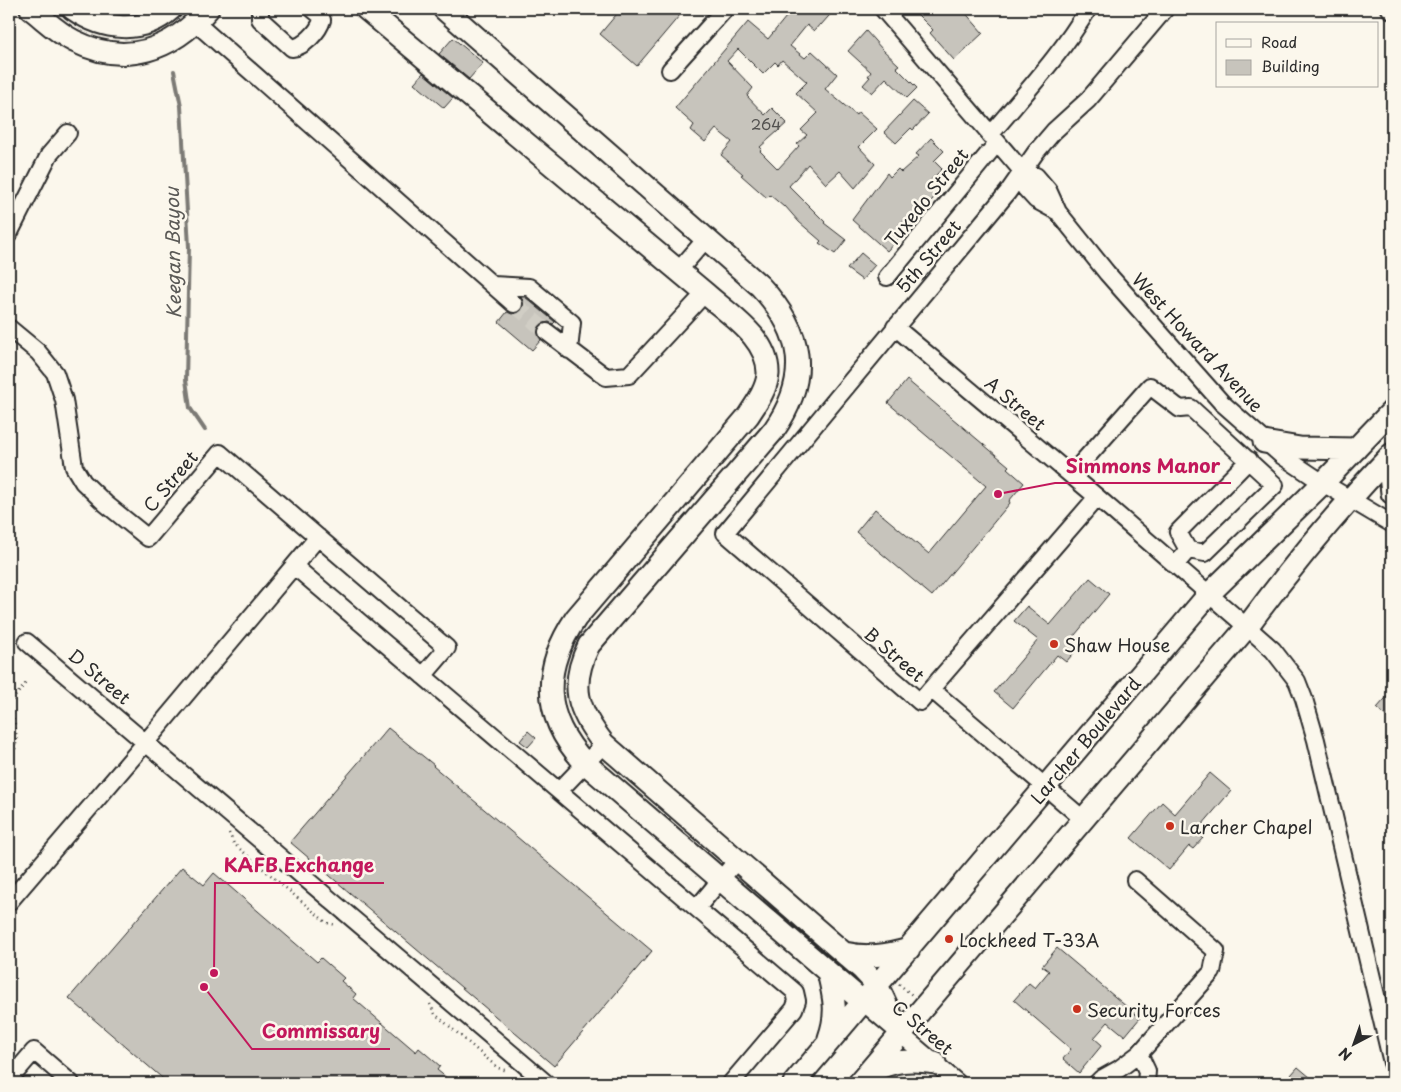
<svg xmlns="http://www.w3.org/2000/svg" width="1401" height="1092" font-family="'Playpen Sans',sans-serif">
<style>
.lines{fill:none;stroke-linecap:round;stroke-linejoin:round}
.stream{stroke:#7b7a75;stroke-width:4}
.building{fill:#c7c4bc;stroke:#2b2b2b;fill-rule:evenodd}
.minor-tunnel{stroke:#d1cec5;stroke-width:16;stroke-dasharray:16 8;stroke-linecap:butt}
.minor-casing{stroke:#2b2b2b;stroke-width:20}
.major-casing{stroke:#2b2b2b;stroke-width:25}
.path{stroke:#2b2b2b;stroke-width:2.5;stroke-dasharray:1 4;stroke-linecap:butt}
.minor{stroke:#fbf7ec;stroke-width:16}
.major{stroke:#fbf7ec;stroke-width:21}
.poi-dot{fill:#c8321e;stroke:#fbf7ec;stroke-width:2}
.labels{text-anchor:middle;dominant-baseline:central;stroke-width:5;stroke-linejoin:round;paint-order:stroke}
.number-label{font-size:15px;fill:#52514f}
.street-label{font-size:18px;fill:#2b2b2b;stroke:#fbf7ec}
.poi-label{font-size:18px;fill:#2b2b2b;stroke:#fbf7ec;text-anchor:start}
.water-label{font-size:19px;font-style:italic;fill:#5a5956;stroke:#fbf7ec}
.leader{fill:none;stroke:#c2185b;stroke-width:2}
.callout-dot{fill:#c2185b;stroke:#fbf7ec;stroke-width:2}
.callout-label{font-size:19px;text-anchor:middle;font-weight:bold;fill:#c2185b;stroke:#fbf7ec;stroke-width:5;stroke-linejoin:round;paint-order:stroke}
</style>
<rect width="100%" height="100%" fill="#fbf7ec"/>
<filter id="ink" filterUnits="userSpaceOnUse"><feTurbulence type="fractalNoise" baseFrequency=".02" numOctaves="2"/><feDisplacementMap in="SourceGraphic" scale="10" xChannelSelector="R" yChannelSelector="G"/><feConvolveMatrix kernelMatrix="1 2 1 2 8 2 1 2 1" color-interpolation-filters="sRGB"/></filter>
<g filter="url(#ink)">
<g class="lines">
<path class="stream" d="M174,71L181,106L189,247L186,380L190,408L205,430"/>
</g>
<path class="building" d="M621,9H685L637,66L600,34Z
M777,9H835L821,25L820,24L814,31L807,25L790,46L805,58L812,51L837,74L825,89L856,115L858,112L877,129L859,147L875,164L855,188L840,171L826,184L808,164L789,186L825,222L824,223L846,240L835,254L819,243L821,241L799,222L785,206L784,207L770,195L767,198L741,175L743,174L721,155L732,142L716,129L705,142L691,130L694,125L675,108L748,22L768,39L786,17ZM738,49L763,74L775,62L778,65L782,60L807,82L796,93L818,113L801,130L807,135L797,144L799,146L778,169L760,151L762,149L760,147L787,123L772,108L765,115L747,96L753,88L727,61Z
M912,9H962L983,33L954,60L930,33L933,30Z
M866,31L882,49L899,65L896,67L917,88L907,98L886,78L872,93L863,85L870,77L868,76L871,72L848,51Z
M453,38L483,63L469,79L439,54Z
M423,73L453,98L444,108L414,83Z
M913,101L928,114L913,130L911,128L896,143L884,132Z
M931,138L944,151L934,161L942,169L928,183L939,192L924,209L921,206L897,227L903,233L887,251L852,220L887,173L890,177L898,169L901,172L919,156L916,154Z
M861,253L875,265L862,280L847,269Z
M521,297H525L555,322L553,324L549,322L544,323L539,326L537,331L541,340L532,350L499,322L507,312L512,314L521,311L524,306Z
M907,380L1009,466L1007,468L1024,483L1009,501L1010,503L932,596L856,532L875,509L929,554L986,486L888,403Z
M1090,578L1109,594L1070,641L1078,648L1066,662L1057,655L1013,708L994,692L1038,640L1014,621L1027,606L1050,625Z
M1392,691V722L1377,708Z
M388,728L434,765L433,766L652,951L554,1066L290,842Z
M528,731L536,738L528,747L520,741Z
M1210,773L1231,791L1196,832L1203,838L1193,849L1189,846L1169,870L1131,838L1162,802L1175,814Z
M182,867L204,885L214,873L317,962L321,958L344,978L341,981L356,994L353,998L416,1052L419,1048L440,1066L437,1070L453,1083H168L69,998Z
M1057,948L1140,1018L1125,1036L1108,1022L1094,1038L1102,1045L1079,1073L1063,1059L1071,1049L1014,1000L1029,983L1035,988L1049,971L1042,966Z
M1298,1067L1317,1083H1284Z"/>
<g class="lines">
<path class="minor-tunnel" d="M514,304L547,332"/>
<g class="minor-casing">
<path id="minor" d="M260,9V19L292,48C304,47 319,31 322,20L319,14L313,9
M883,9L1023,172L1025,188L1036,200L1058,212
M1390,9L1392,11
M196,23L514,304
M670,70L725,9
M990,135C1024,94 1061,55 1088,9
M1023,172L1036,176L1048,190L1058,212L1107,273L1222,403L1281,455L1323,483L1392,524
M9,234L49,155L68,133
M678,271L706,239
M887,277L997,143
M493,285L529,287L572,323L569,350
M895,327L1097,497L1255,634L1273,650L1297,681L1304,699L1316,740L1392,1063
M9,328L38,352L55,373L64,400L74,467L83,482L106,504L148,538L220,453L447,648L423,676
M547,332L606,377L629,375L705,293
M1071,475L1150,386L1180,409L1191,408L1275,485L1205,553L1188,550L1175,565
M1188,550L1178,532L1249,460
M294,566L795,992L797,1001L794,1009L731,1083
M27,642L546,1083
M931,689L1097,497
M559,791L604,744
M1083,819L931,689L920,702L725,533L1008,192L1036,152L1054,131L1088,100L1165,9
M9,902L146,742L318,537
M697,908L737,860
M863,1002L958,1083
M1139,1054L1147,1071L1146,1083
M9,1080L34,1051L71,1083
M1097,1083L1101,1079L1119,1069L1139,1054L1212,972L1216,951L1135,880"/>
</g>
<g class="major-casing">
<path id="major" d="M31,9C45,20 58,33 74,41C126,67 172,50 208,9
M73,9C103,30 142,35 171,9
M366,9L705,293C728,314 769,338 768,374C767,389 756,404 748,416L576,618C541,670 542,717 585,763L863,1002
M444,9L760,286C803,332 811,376 774,430L589,645C569,685 577,710 604,744L862,969L877,985L900,1034
M1264,442L1300,448L1356,449
M1388,458L1392,493
M844,953C867,958 886,956 909,949
M828,972C834,997 838,1013 829,1038
M871,1072C893,1060 911,1059 935,1063
M794,1083L1209,594L1323,483L1392,411
M859,1083L1247,627C1292,566 1340,508 1392,454"/>
</g>
<path class="path" d="M9,704C15,722 22,745 9,761
M9,704L26,683
M229,833L234,844L327,923L337,925
M899,984L912,995
M430,1004L435,1014L498,1068L508,1071"/>
<use href="#minor" class="minor"/>
<use href="#major" class="major"/>
</g>
</g>
<g class="poi-dot">
<circle cx="1054" cy="644" r="5"/>
<circle cx="1170" cy="826" r="5"/>
<circle cx="949" cy="939" r="5"/>
<circle cx="1077" cy="1009" r="5"/>
</g>
<g class="labels">
<g class="number-label">
<text x="766" y="123">264</text>
</g>
<g class="street-label">
<text transform="translate(926 197) rotate(-51)">Tuxedo Street</text>
<text transform="translate(928 256) rotate(-50)">5th Street</text>
<text transform="translate(1198 342) rotate(47)">West Howard Avenue</text>
<text transform="translate(1016 403) rotate(40)">A Street</text>
<text transform="translate(170 481) rotate(-50)">C Street</text>
<text transform="translate(895 654) rotate(41)">B Street</text>
<text transform="translate(100 676) rotate(40)">D Street</text>
<text transform="translate(1085 740) rotate(-50)">Larcher Boulevard</text>
<text transform="translate(923 1027) rotate(40)">C Street</text>
</g>
<g class="poi-label">
<text x="1064" y="644">Shaw House</text>
<text x="1180" y="826">Larcher Chapel</text>
<text x="959" y="939">Lockheed T-33A</text>
<text x="1087" y="1009">Security Forces</text>
</g>
<g class="water-label">
<text transform="translate(172 253) rotate(-91)">Keegan Bayou</text>
</g>
</g>
<path class="leader" d="M998 494L1055 483H1231M214 973L215 883H384M204 987L252 1049H390"/>
<g class="callout-dot">
<circle cx="998" cy="494" r="5"/>
<circle cx="214" cy="973" r="5"/>
<circle cx="204" cy="987" r="5"/>
</g>
<g class="callout-label">
<text x="1143" y="473">Simmons Manor</text>
<text x="299" y="872">KAFB Exchange</text>
<text x="321" y="1038">Commissary</text>
</g>
<rect width="1401" height="1092" fill="none" stroke="#fbf7ec" stroke-width="30"/>
<rect x="15" y="15" width="1371" height="1062" fill="none" stroke="#2b2b2b" stroke-width="2" filter="url(#ink)"/>
<rect x="1216" y="22" width="162" height="65" fill="#fbf7ec" stroke="#a8a59f"/>
<rect x="1226" y="39" width="25" height="8" fill="#fbf7ec" stroke="#a8a59f"/>
<text x="1261" y="48" font-size="15" fill="#2b2b2b">Road</text>
<rect x="1226" y="60" width="25" height="15" fill="#c7c4bc" stroke="#a8a59f"/>
<text x="1261" y="72" font-size="15" fill="#2b2b2b">Building</text>
<g transform="translate(1354 1044) rotate(221)" stroke="#fbf7ec" stroke-width="4" paint-order="stroke">
<path d="M0-4L9 19L0 12L-9 19Z" fill="#2b2b2b"/>
<text y="-8" font-size="14" font-weight="bold" text-anchor="middle" fill="#2b2b2b">N</text>
</g>
</svg>
